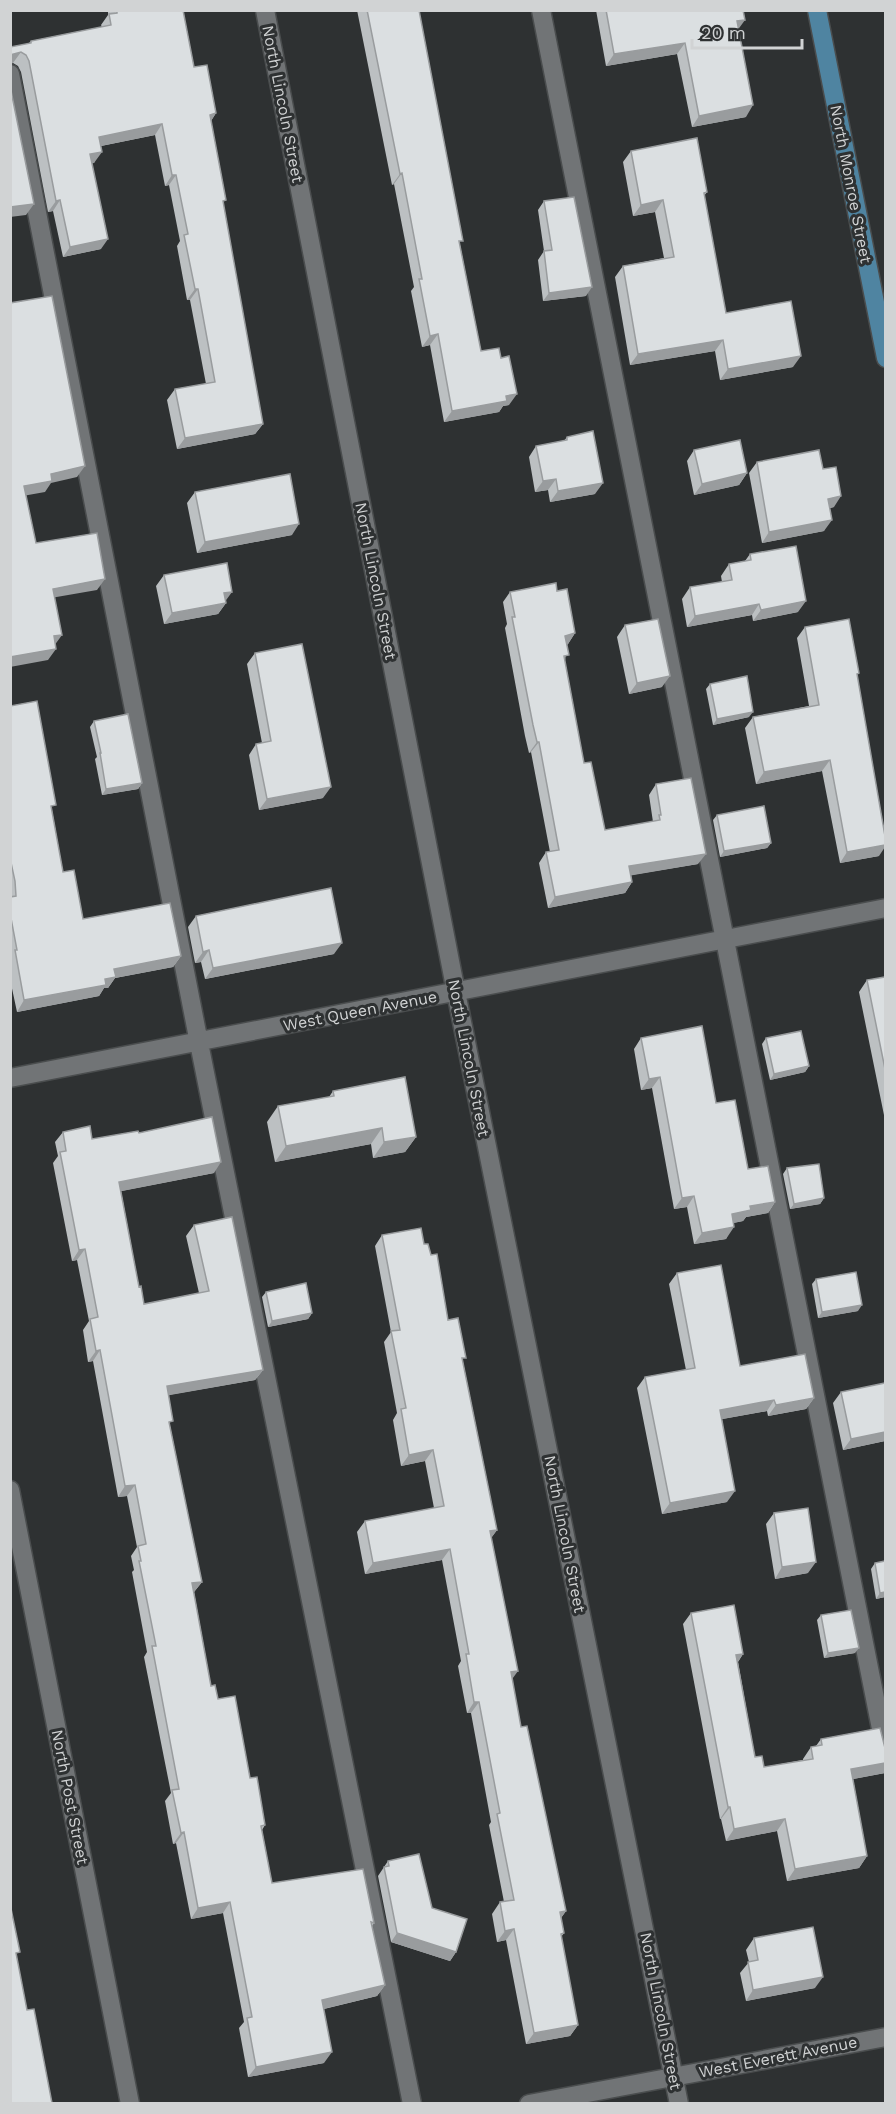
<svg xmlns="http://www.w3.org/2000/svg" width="896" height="2114" font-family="'Work Sans',sans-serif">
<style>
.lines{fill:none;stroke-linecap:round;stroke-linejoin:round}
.minor-casing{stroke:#4a4d4e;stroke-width:21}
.major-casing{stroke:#4a4d4e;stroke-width:21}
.minor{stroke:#717476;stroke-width:18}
.major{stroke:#4f84a1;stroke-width:18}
.wall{fill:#bcc0c2}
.shaded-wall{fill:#999c9e}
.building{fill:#dbdfe1;stroke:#999c9e;stroke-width:1.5}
.labels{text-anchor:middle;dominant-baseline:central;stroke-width:6;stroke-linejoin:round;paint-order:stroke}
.street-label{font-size:16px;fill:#d1d3d4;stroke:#2e3132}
</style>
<rect width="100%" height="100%" fill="#2e3132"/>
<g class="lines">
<g class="minor-casing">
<path id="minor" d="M265,10L456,992L679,2104
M541,10L886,1754
M10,74L199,1043L412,2104
M10,1078L886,908
M10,1490L130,2104
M529,2104L886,2037"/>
</g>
<g class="major-casing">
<path id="major" d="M817,10L886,358"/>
</g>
<use href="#minor" class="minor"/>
<use href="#major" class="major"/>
</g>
<path class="wall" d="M108,10H183L194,67L216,113L211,121L223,204L263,424L255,434L177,449L167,400L175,389L206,384L190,300H187L177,246L180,241L169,185L165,186L155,135L101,146L94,163H92L101,249L63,257L53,211L48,212L21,72L18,66L13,63L10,64V47L28,44L31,41L102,27L101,25L108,15Z
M357,10H419L460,245L481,351L509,405L503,406L499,412L444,422L430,345L422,347L411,291L414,287L394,184L392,185Z
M596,10H743L738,29L746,117L692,127L677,54L606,66Z
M631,151L707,192L704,196L726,313L793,367L720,380L715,351L630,365L615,277L623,266L664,258L655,212L633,216L623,162Z
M544,201L586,296L543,301L538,260L544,251L538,210Z
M567,437L595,494L550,502L548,490L535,492L529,457L536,446L564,441Z
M694,450L747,473L739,485L694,495L687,461Z
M757,462L823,469L834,507L830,508L824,531L762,543L749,473Z
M195,492L292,535L197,553L187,503Z
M750,554L798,612L753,621L752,615L687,627L682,599L690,587L722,582L721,576L729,564L745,561Z
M164,575L226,603L218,614L164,624L156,586Z
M557,591L575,633L568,644L567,645L565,661L584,763L605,830L653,822L649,795L656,784L698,864L631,875L632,882L625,893L548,908L539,863L546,852H550L531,752L529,753L525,736L505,628L507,624L503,602L510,592Z
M625,625L662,687L629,694L617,637Z
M805,627L857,676L879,856L840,863L822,771L756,784L745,728L753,717L809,706L797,638Z
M255,653L323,798L259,810L249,755L256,744L262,743L247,664Z
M710,684L749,717L713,725L706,689Z
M10,706L52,810L63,872L83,919L181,956L173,967L115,978L108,988H104L99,996L17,1012L10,979Z
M94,721L142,783L138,789L102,795L95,759L97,757L90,727Z
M717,815L771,843L767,848L720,857L713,820Z
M196,916L334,954L205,979L201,962L195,963L188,927Z
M885,977V1120L859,992L867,980Z
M641,1038L716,1103L748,1169L775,1202L768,1213L746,1217L743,1221L733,1223L726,1239L694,1244L687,1207L674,1209L652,1088L641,1090L634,1049Z
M766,1038L809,1066L805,1072L770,1080L762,1044Z
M333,1091L416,1137L405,1152L373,1158L371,1144L275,1162L267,1122L278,1106L329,1097Z
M63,1132L92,1139L139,1133L214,1173L121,1191L139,1287L144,1304L199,1293L186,1236L194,1225L263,1370L255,1380L168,1395L170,1426L202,1582L194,1592L211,1686L218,1699L250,1778L265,1825L262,1830L272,1883L374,1923L372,1926L385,1985L377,1996L324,2009V2063L248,2077L239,2028L244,2022L223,1913L191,1919L176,1843L173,1844L165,1801L171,1793L144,1657L147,1652L132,1572L134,1570L131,1556L137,1547L127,1496L118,1497L93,1361L88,1362L83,1330L89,1321L77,1260L72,1261L53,1163L58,1156L55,1142Z
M787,1168L824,1198L820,1204L790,1209L783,1174Z
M382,1235L424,1244L431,1255L448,1320L463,1362L497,1530L491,1538L512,1679L521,1727L566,1911L561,1918L564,1933L561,1937L578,2025L570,2036L526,2044L506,1940L497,1942L492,1914L500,1902H504L489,1825L491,1822L471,1713H467L458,1666L461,1661L442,1560L365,1574L357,1532L365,1521L434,1508L425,1461L401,1466L393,1420L397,1413L384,1342L391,1332L375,1246Z
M677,1273L740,1366L814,1398L806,1409L768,1416L767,1411L722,1419L727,1502L662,1514L637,1388L645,1377L686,1370L669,1284Z
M816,1279L858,1311L818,1318L812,1284Z
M266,1292L312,1313L308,1319L268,1327L262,1297Z
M841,1392L885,1441L843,1450L833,1403Z
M774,1513L808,1573L775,1579L766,1524Z
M885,1561V1597L876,1599L871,1569L875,1563Z
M691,1613L743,1654L738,1662L755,1757L764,1767L803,1760V1759L811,1747L816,1746L821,1739L885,1748V1773L853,1779L867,1856L859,1868L787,1881L777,1831L726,1841L721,1819H720L683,1624Z
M821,1615L855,1653L824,1658L817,1620Z
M388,1861L432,1908L456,1952L450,1961L391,1942L378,1876Z
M754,1938L815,1988L746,2001L740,1973L749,1962L746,1950Z"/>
<path class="shaded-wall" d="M745,20L737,31V21Z
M685,43L677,54L606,66L614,54Z
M21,52L13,63L10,64V55Z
M753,105L746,117L692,127L699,116Z
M216,113L209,124L210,115Z
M162,124L155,135L91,148L99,137Z
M102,152L94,163L82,165L90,154Z
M402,173L394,184L392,185L400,174Z
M172,175H176L169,185L165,186Z
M60,200L53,211L48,212L56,201Z
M663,200L655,212L633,216L641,205Z
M34,204L26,215L10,217V207Z
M108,239L101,249L63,257L70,247Z
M592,287L586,296L543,301L549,293Z
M195,289H198L190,300H187Z
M438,334L430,345L422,347L430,336Z
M723,340L715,351L630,365L638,354Z
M801,356L793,367L720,380L728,369Z
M517,394L509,405L503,406L499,412L444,422L452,411L506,396Z
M263,424L255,434L177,449L185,438Z
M85,466L77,477L51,483L45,492L17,497L24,486L51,474Z
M747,473L739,485L694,495L702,484Z
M556,479L548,490L535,492L543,481Z
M603,483L595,494L550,502L558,491Z
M841,496L834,507L821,510L828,499Z
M832,520L824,531L762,543L769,532Z
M299,524L292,535L197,553L205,542Z
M105,579L97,590L45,599L53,589Z
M232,592L224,603V593Z
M806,601L798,612L753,621L761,610Z
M226,603L218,614L164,624L172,613Z
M759,604L752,615L687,627L695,616Z
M575,633L568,644L557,646L565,636Z
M62,635L54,646V636Z
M56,649L48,660L10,667V657Z
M670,676L662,687L629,694L637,683Z
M753,712L749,717L713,725L717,719Z
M537,742H539L531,752L529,753Z
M830,760L822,771L756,784L764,772Z
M142,783L138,789L102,795L106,789Z
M331,787L323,798L259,810L267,799Z
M771,843L767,848L720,857L724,851Z
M885,845V847L879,856L840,863L847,852Z
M706,854L698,864L622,877L629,866Z
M632,882L625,893L548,908L555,897Z
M342,943L334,954L205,979L213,968Z
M209,950L201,962L195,963L203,952Z
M181,956L173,967L115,978L108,988H104L99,996L17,1012L24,1000L105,979L114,969Z
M809,1066L805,1072L770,1080L774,1074Z
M660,1077L652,1088L641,1090L649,1079Z
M382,1128L371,1144L275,1162L286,1146Z
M416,1137L405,1152L373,1158L384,1142Z
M221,1162L214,1173L112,1193L119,1182Z
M694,1196L687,1207L674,1209L682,1198Z
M824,1198L820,1204L790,1209L794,1204Z
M775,1202L768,1213L746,1217L743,1221L724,1225L732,1214L750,1206Z
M734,1227L726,1239L694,1244L702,1233Z
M85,1249L77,1260L72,1261L79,1250Z
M862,1305L858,1311L818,1318L822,1312Z
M312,1313L308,1319L268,1327L272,1321Z
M100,1350L93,1361L88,1362L96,1351Z
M263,1370L255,1380L159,1397L167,1386Z
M814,1398L806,1409L768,1416L776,1405Z
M774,1400L767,1411L712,1421L720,1410Z
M885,1432V1441L843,1450L851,1439Z
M433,1450L425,1461L401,1466L409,1455Z
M135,1485L127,1496L118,1497L125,1486Z
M735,1491L727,1502L662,1514L670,1503Z
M497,1530L489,1541L490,1531Z
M450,1549L442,1560L365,1574L373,1563Z
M816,1562L808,1573L775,1579L782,1567Z
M202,1582L194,1592L184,1594L192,1583Z
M885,1592V1597L876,1599L880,1593Z
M859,1648L855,1653L824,1658L828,1653Z
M743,1654L735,1666L736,1655Z
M518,1671L510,1682L511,1672Z
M474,1702H479L471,1713H467Z
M885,1763V1773L843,1781L851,1769Z
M728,1807H730L721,1819H720Z
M785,1819L777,1831L726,1841L734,1829Z
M184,1832L176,1843L173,1844L181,1833Z
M867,1856L859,1868L787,1881L795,1869Z
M230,1902L223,1913L191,1919L198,1908Z
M566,1911L558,1922L560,1912Z
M514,1929L506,1940L497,1942L505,1931Z
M397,1933L456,1952L450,1961L391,1942Z
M823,1977L815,1988L746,2001L753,1990Z
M385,1985L377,1996L315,2011L322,2000Z
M578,2025L570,2036L526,2044L534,2033Z
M332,2052L324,2063L248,2077L256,2067Z"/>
<path class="building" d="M117,10H183L194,67L207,65L216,113L210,115L226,200L223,201L263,424L185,438L175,389L215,382L198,289H195L184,235L188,234L176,175H172L162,124L99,137L102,152L90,154L108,239L70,247L60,200L56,201L29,61L26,55L21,52L10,55V47L31,43V41L111,25L109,14L117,13Z
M367,10H419L463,241H459L481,351L499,348L501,358L509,356L517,394L506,396L507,401L452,411L438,334L430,336L419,279H422L402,173L400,174Z
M606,10H743L745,20L737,21L753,105L699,116L685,43L614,54Z
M10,86L34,204L10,207Z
M697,138L707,192L704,193L726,313L791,301L801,356L728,369L723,340L638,354L623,266L674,257L663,200L641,205L631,151Z
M574,197L592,287L549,293L544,251L552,250L544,201Z
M52,296L85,466L51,474L52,481L24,486L36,543L97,533L105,579L53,589L62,635L54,636L56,649L10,657V303Z
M593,431L603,483L558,491L556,479L543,481L536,446L567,440V437Z
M740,440L747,473L702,484L694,450Z
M819,450L823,469L836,467L841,496L828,499L832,520L769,532L757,462Z
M290,474L299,524L205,542L195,492Z
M796,546L806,601L761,610L759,604L695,616L690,587L732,580L729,564L751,560L750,554Z
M227,563L232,592L224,593L226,603L172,613L164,575Z
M556,583L557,591L567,589L575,633L565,636L569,655L564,656L584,763L591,762L605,830L660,820L659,815H661L656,784L691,778L706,854L629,866L632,882L555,897L546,852L559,850L539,742H537L533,725L512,617H515L510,592Z
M658,619L670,676L637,683L625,625Z
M849,619L859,673L857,674L885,836V845L847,852L830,760L764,772L753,717L819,705L805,627Z
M302,644L331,787L267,799L256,744L271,741L255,653Z
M747,676L753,712L717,719L710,684Z
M37,701L56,805L51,806L63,872L74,870L83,919L170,903L181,956L114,969L116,977L105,979L106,985L24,1000L15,950H17L10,913V897L16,896L15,881L10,858V706Z
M128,714L142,783L106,789L100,753H101L94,721Z
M764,806L771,843L724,851L717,815Z
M331,888L342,943L213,968L209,950L203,952L196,916Z
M885,977V1069L867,980Z
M702,1026L716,1103L735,1100L748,1169L768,1166L775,1202L750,1206L751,1210L732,1214L734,1227L702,1233L694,1196L682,1198L660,1077L649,1079L641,1038Z
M801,1031L809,1066L774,1074L766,1038Z
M405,1077L416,1137L384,1142L382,1128L286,1146L278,1106L334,1096L333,1091Z
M212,1117L221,1162L119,1182L139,1287L141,1286L144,1304L209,1291L194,1225L232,1217L263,1370L167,1386L173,1421L169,1422L202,1582L192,1583L211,1686L215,1685L218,1699L235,1696L250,1778L257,1777L265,1825L261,1826L272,1883L363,1869L374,1923L371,1922L385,1985L322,2000L332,2052L256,2067L247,2018L252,2017L230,1902L198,1908L184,1832L181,1833L172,1790L179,1789L152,1646H156L139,1561H141L138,1546L146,1544L135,1485L125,1486L100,1350L96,1351L90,1319L98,1317L85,1249L79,1250L60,1152L66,1151L63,1132L90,1126L92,1139L138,1131L139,1133Z
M819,1164L824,1198L794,1204L787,1168Z
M421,1228L424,1244H428L431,1255L437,1254L448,1320L458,1318L466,1358H462L497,1530L490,1531L518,1671L511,1672L521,1727L527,1726L566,1911L560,1912L564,1933L561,1934L578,2025L534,2033L514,1929L505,1931L500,1902L514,1900L497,1814L500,1813L479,1702H474L466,1654H469L450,1549L373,1563L365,1521L444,1506L433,1450L409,1455L401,1409L406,1408L391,1331L400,1330L382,1235Z
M721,1265L740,1366L805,1354L814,1398L776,1405L774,1400L720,1410L735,1491L670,1503L645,1377L695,1368L677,1273Z
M856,1272L862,1305L822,1312L816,1279Z
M306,1283L312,1313L272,1321L266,1292Z
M885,1383V1432L851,1439L841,1392Z
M808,1508L816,1562L782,1567L774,1513Z
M885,1561V1592L880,1593L875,1563Z
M734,1605L743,1654L736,1655L755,1757L762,1756L764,1767L813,1759L811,1747L822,1745L821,1739L880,1728L885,1748V1763L851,1769L867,1856L795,1869L785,1819L734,1829L730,1807H728L691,1613Z
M851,1610L859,1648L828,1653L821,1615Z
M419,1854L432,1908L467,1919L456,1952L397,1933L384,1867L389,1866L388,1861Z
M10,1904L20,1952L16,1953L27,2010L34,2009L52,2103H10Z
M813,1927L823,1977L753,1990L748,1962L758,1960L754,1938Z"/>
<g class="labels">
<g class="street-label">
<text transform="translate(283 104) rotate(79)">North Lincoln Street</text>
<text transform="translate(851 184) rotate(79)">North Monroe Street</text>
<text transform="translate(376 581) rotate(79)">North Lincoln Street</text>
<text transform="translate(360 1011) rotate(-11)">West Queen Avenue</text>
<text transform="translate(469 1058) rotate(79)">North Lincoln Street</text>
<text transform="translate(565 1534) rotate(79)">North Lincoln Street</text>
<text transform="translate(70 1797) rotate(79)">North Post Street</text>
<text transform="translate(661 2011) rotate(79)">North Lincoln Street</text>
<text transform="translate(778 2057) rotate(-11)">West Everett Avenue</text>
</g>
</g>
<rect width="896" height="2114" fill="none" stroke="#d1d3d4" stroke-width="24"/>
<path d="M692 39v9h110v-9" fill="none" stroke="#d1d3d4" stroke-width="3"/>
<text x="701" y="39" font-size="18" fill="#d1d3d4" stroke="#2e3132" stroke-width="4.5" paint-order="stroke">20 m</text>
</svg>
